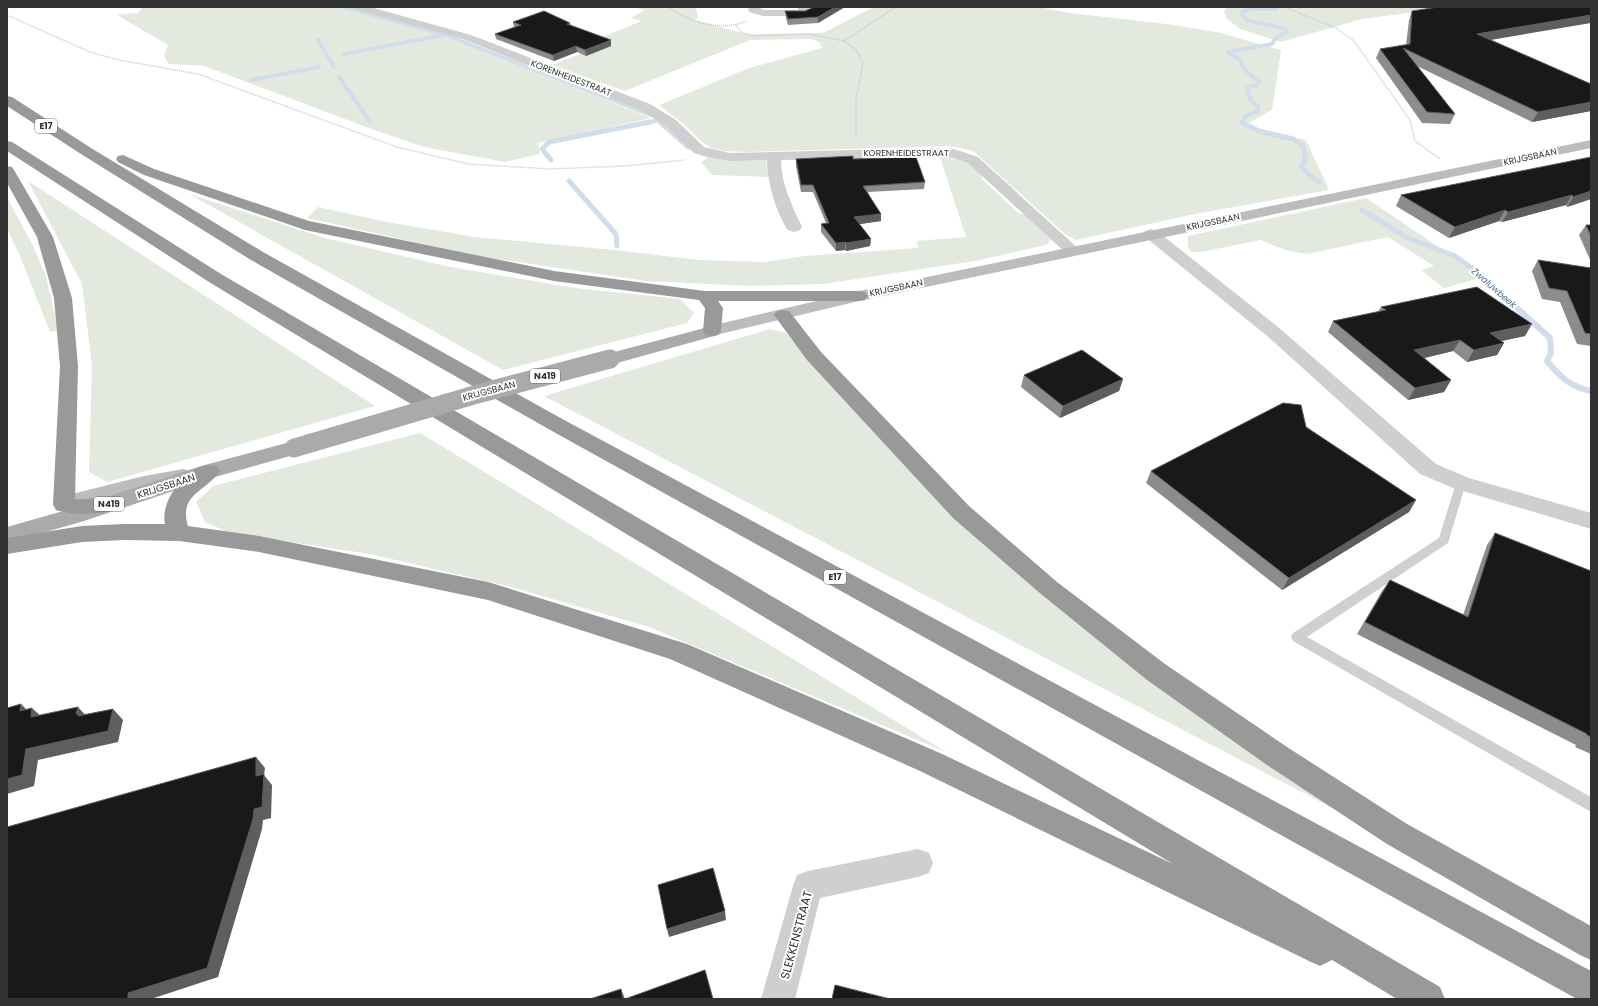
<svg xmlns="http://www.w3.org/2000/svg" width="1598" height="1006" font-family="Poppins,sans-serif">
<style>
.green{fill:#e3e9df}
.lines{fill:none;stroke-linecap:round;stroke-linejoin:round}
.stream-far2{stroke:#d1ddea;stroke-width:4}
.stream-far1{stroke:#d1ddea;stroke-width:5}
.stream{stroke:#d1ddea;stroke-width:6}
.path{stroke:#c9c9c9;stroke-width:1.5;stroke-dasharray:1 1;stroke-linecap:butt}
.service{fill:#cfcfcf;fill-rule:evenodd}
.minor{fill:#cfcfcf;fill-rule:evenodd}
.secondary{fill:#bcbcbc;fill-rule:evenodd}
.primary{fill:#aaa;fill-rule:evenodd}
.motorway{fill:#999;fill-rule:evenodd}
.primary-bridge{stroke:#aaa;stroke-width:19}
.wall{fill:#8c8c8c}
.shaded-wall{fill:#5e5e5e}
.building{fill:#191919;stroke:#5e5e5e}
.labels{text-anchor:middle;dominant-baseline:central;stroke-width:4;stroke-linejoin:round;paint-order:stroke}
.far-street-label{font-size:9px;fill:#323232;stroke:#fff}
.shield{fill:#fff;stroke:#707070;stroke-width:1}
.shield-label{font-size:9px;font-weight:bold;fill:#323232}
.far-water-label{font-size:9px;font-style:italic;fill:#48698b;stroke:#fff}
.street-label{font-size:10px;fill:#323232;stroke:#fff}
.near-street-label{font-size:12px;fill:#323232;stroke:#fff}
</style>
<rect width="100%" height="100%" fill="#fff"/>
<path class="green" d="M143,7H337L444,36L651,118L538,143L540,154L505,162L424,147L374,130L204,66L169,64L164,56L168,45L117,15L137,13Z
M632,7H696L698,18L694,20L746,34L823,33L874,7H1038L1070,13L1166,24L1217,32L1281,50L1272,110L1245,125L1306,140L1329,190L1195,214L1076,240L1066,235L973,151L950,146L747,152L724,151L711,148L701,141L686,126L659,105L749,68L822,48L819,42L812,39L750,40L625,91L552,65L585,52L575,48L642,21L631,18L645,10Z
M1227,7H1454L1362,19L1281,42L1240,29L1227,19L1224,11Z
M939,154H946L970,161L983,175L981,178L1018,213L1028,216L1052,239L1046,245L975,261L823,284L750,286L646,281L477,256L307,218L318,207L387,222L475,237L614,250L700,260L764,262L805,256L918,248L917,241L966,237Z
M709,157L766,159L768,177L712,175L701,162Z
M28,181L375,406L107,482L89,472L92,365L82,284Z
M189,194L325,238L446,266L575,288L680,299L694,313L687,323L503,370Z
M7,197L33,246L46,276L58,330L50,332L20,256L7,229Z
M1366,198L1483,277L1444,288L1421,270L1434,266L1388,237L1307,254L1288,251L1260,240L1201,252H1191L1188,246V236Z
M770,329L786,333L950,515L1111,651L1340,812L544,396Z
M420,433L948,753L649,627L511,587L370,554L230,533L205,522L196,502L213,486Z"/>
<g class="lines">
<path class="stream-far2" d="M344,7L446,35L648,114
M1299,7H1301
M318,40L334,67
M344,54L444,35
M339,77L370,122
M251,80L319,67
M657,119L661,123
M645,123L658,120
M1242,123L1246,116L1258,111V107L1250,99L1247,88L1257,85L1259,82L1243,68L1241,61L1228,52L1272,44L1275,39L1287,32V30L1282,28L1247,20L1241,13L1249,9H1277"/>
<path class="stream-far1" d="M660,122L688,147
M1242,122V123L1259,131L1293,139L1303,146L1306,159L1301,166L1311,177L1319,182
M551,160L542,149L549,142L650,122
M569,181L616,234L617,246
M1362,210L1408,238L1455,256L1483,276"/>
<path class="stream" d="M1481,275L1550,338L1551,353L1547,361C1560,377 1571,387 1591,391"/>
<path class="path" d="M669,7C687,22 724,32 746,21
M1284,7L1336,28L1354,41L1410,120L1415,141L1440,159
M7,15L90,52L119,60L198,74L397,147L468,164L550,169L625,166L685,160
M736,25L741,32L752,36L809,34L844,41L856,50L863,63L856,100V138
M844,41L896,7"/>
<path class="service" d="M1461,479L1465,480L1466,483L1448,543L1307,637L1591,797V812L1293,641L1291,637L1293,633L1439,538L1456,483L1457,480Z"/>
<path class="minor" d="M353,7H370L471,35L650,104L676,120L704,147L730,153L935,148L954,149L978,157L1081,251L1079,254L1073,256L1067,254L968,163L952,157L781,160C781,184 792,205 802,227L800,230L794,232L788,230C776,213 767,181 767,160L730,161L707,157L694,153L666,126L640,110L463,39L354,9Z
M748,7H758L764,10H798V7H808L811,13L805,16H763L749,12Z
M1151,229L1157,231L1278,327L1436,464L1469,478L1591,513V529L1453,488L1420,474L1266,335L1145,237L1143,234L1145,231Z
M918,849L929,853L933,863L929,873L918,877L820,898L795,999H761L793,886L797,875L808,871Z"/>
<path class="secondary" d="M1591,140V148L859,301L712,336L706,335L703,331L706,327L859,291Z
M183,469L191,471L194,476L191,481L144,490L64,512L56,510L53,504L56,498L144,476Z"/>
<path class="primary" d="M712,326L718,327L721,331L718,335L610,365L603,363L601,359L603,355Z
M294,441L301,443L304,448L301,453L215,477L84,521L7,543V527L70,509L201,466Z"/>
<path class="motorway" d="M7,96L12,97L91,148L263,252L566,421L1591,971V999H1577L552,431L251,260L81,154L7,106Z
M7,141L12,142L221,274L1440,987L1445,999H1397L1332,960L1320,966L1309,961L920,771L670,659L488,600L259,552L179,541L124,540L82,542L7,554V538L82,526L124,524H165C159,500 191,459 217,466L220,471C207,491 178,494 188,526L259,536L488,582L687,644L940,753L1173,864L209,282L7,151Z
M123,155L154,169L309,221L554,271L705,291H859L865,292L868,296L865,300L859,301H718L723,308L721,331L718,335L712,336L706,335L703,331L705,308L699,300L554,281L305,230L144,175L118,162L116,159L118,156Z
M7,166L12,167L14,170L53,237L72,298L78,366L75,499C91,501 107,493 122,498L125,503L122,508C99,515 79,516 56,510L53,504L60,366L54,298L37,237L7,183Z
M783,310L789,311L821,352L969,506L1057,582L1165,664L1287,747L1407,824L1591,926V960L1580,955L1387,844L1267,765L1147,680L1041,594L953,518L807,360L774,315L777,311Z"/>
<path class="primary-bridge" d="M294,448L481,393L610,359"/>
</g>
<path class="wall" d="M782,7H797L796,8H783Z
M809,7H845L818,23L788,25L786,18L785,11H805L810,9Z
M1412,11L1491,40L1591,84V111L1532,122L1417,66L1455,114L1450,124L1422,123L1376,58L1380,49L1406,45L1409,20Z
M513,22L570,23L571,25L611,40V46L586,56L577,52L554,61L496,39L495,34L514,27Z
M1591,157V199L1567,207L1566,205L1502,222L1499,221L1449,238L1396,206L1401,195Z
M796,159H853L925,182L924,189L868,192L881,221L859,224L871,239L870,246L846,251L845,250L836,251L821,232V224L826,223L813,192H801L796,166Z
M1586,225H1591V262L1579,235Z
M1538,260L1591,268V346L1577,344L1560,302L1542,299L1532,271Z
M1381,307L1525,336L1501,341L1504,343L1497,355L1467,362L1453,351L1424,358L1451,380L1444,392L1408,400L1328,332L1333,321L1378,312Z
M1024,375L1123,379L1119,391L1060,418L1021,387Z
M1306,427L1416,500L1409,512L1282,590L1146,483L1151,471Z
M1495,533L1591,571V754L1575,747L1576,745L1357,634L1382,591L1390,580L1463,615L1487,545Z"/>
<path class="shaded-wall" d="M835,7H845L818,23V17Z
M1591,15V23L1473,43L1477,34Z
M611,40V46L586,56L585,50Z
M576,46L577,52L554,61L553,55Z
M1591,102V111L1532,122L1538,112Z
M1591,191V199L1567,207L1573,197Z
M1572,195L1566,205L1502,222L1508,212Z
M1505,210L1499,221L1449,238L1455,227Z
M881,214V221L854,225V217Z
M871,239L870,246L846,251V243Z
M845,242V250L836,251V243Z
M1532,324L1525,336L1483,345L1490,333Z
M1460,340L1453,351L1408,362L1414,350Z
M1504,343L1497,355L1467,362L1474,350Z
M1123,379L1119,391L1060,418L1063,406Z
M1451,380L1444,392L1408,400L1415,388Z
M1416,500L1409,512L1282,590L1289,578Z
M21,704L31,714L32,708L44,719L42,729L20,711Z
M78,707L89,719L78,716L76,714Z
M113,709L123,720L118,742L38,760L34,786L7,794V779L26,749Z
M256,757L265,768L264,775L272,785L271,818L263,820L262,829L218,977L151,999H128V993L256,776Z
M725,911L726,920L669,937L667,929Z
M621,989L625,999H623Z"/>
<path class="building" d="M812,7H835L818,17L788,19L785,11H805L812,8Z
M1438,7H1591V15L1477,34L1591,84V102L1538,112L1403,48L1455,114L1427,112L1380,49L1410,44L1412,11Z
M544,11L570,23L567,24L611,40L585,50L576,46L553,55L495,34L521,25L513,22Z
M853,156V159L916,157L925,182L863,186L881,214L854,217L871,239L846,243L845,242L836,243L821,224L829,223L813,185H801L796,159Z
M1591,157V191L1573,197L1572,195L1508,212L1505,210L1455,227L1401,195Z
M1586,225H1591V236Z
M1538,260L1591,268V334L1585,333L1567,291L1549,288Z
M1477,287L1532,324L1490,333L1504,343L1474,350L1460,340L1414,350L1451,380L1415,388L1333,321L1386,310L1381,307Z
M1082,350L1123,379L1063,406L1024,375Z
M1283,403L1301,405L1306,427L1416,500L1289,578L1151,471Z
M1495,533L1591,571V737L1587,735V734L1365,622L1390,580L1468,617Z
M21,704L20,711L32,708L31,717L78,707L76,714H78V716L113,709L108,731L26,749L22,775L7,779V708Z
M256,757V776L264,774L262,807L254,809L253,819L207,968L128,993V999H7V827Z
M713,868L725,911L667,929L658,885Z
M705,970L713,999H625Z
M835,985L890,999H832Z
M621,989L623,999H590Z"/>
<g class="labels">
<g class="far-street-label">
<text transform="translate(571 78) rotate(21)">KORENHEIDESTRAAT</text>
<text x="906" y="153">KORENHEIDESTRAAT</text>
<text transform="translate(1530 157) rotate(-12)">KRIJGSBAAN</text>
<text transform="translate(1213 222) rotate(-12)">KRIJGSBAAN</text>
<text transform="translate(896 288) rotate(-12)">KRIJGSBAAN</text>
<text transform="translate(489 391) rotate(-15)">KRIJGSBAAN</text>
</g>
<g class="shield">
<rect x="35" y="119" width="22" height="14" rx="3"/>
<rect x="530" y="369" width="30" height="14" rx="3"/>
<rect x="94" y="497" width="30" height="14" rx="3"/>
<rect x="824" y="570" width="22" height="14" rx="3"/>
</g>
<g class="shield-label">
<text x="46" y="126">E17</text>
<text x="545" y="376">N419</text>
<text x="109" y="504">N419</text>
<text x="835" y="577">E17</text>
</g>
<g class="far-water-label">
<text transform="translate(1494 288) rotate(41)">Zwaluwbeek</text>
</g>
<g class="street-label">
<text transform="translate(166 486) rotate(-18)">KRIJGSBAAN</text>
</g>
<g class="near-street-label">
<text transform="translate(796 935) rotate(-75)">SLEKKENSTRAAT</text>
</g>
</g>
<rect width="1598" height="1006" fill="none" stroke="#323232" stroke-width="16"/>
</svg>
